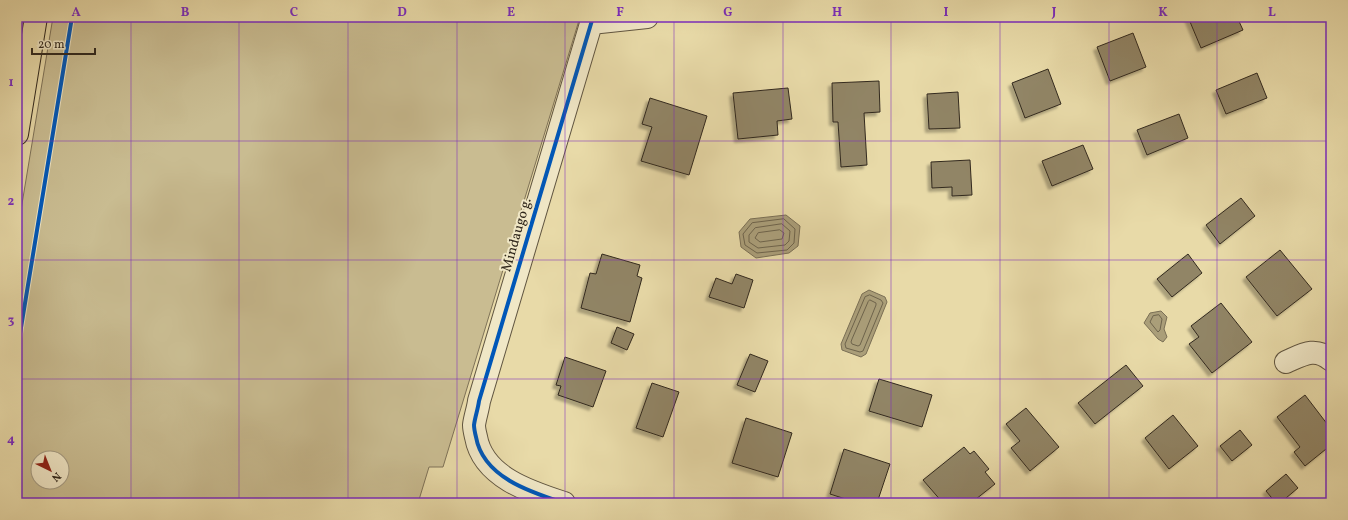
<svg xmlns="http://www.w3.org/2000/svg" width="1348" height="520" font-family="Vollkorn,serif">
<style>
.green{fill:#c9bc91;stroke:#7e7258;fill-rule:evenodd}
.water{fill:#aa9e79;stroke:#7a6f55}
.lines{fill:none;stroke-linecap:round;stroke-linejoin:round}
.shore{stroke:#6e644c;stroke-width:1}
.building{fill:#918566;stroke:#32291e;filter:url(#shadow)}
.minor-casing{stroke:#605540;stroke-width:24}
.major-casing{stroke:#32291e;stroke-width:24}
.minor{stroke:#f0e7c6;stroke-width:22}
.major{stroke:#e8daa8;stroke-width:22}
.cycleway-casing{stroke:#f0e7c6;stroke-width:6}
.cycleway{stroke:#0057b8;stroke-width:4}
.grid{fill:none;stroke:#7b2cbf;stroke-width:1;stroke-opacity:0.55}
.labels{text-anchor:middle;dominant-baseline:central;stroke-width:4;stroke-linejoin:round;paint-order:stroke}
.street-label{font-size:14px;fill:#32291e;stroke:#f0e7c6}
.neatline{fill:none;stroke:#7b2cbf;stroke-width:1.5}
.grid-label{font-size:13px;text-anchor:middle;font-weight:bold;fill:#7b2cbf}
</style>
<defs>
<filter id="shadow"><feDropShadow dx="-3.5" dy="3.5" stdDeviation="1" flood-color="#0004"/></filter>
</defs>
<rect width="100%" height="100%" fill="#e8daa8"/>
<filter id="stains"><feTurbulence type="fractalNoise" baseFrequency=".005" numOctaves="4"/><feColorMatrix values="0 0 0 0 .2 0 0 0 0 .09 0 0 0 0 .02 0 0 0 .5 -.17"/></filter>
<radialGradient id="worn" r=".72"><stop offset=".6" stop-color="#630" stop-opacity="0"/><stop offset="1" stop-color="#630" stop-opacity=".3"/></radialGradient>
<path class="green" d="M53,17H580L443,467H429L418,503H17V234ZM38,458H62V482H38Z"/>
<path class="water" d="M786,215L800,226L798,246L789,253L756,258L741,247L739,232L750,219Z
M869,290L885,297L887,302L866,354L861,357L842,350L841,344L862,294Z
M1161,311L1167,317L1164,329L1167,337L1163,342L1158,339L1144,323L1150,313Z"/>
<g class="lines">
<path class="shore" d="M784,219L795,229L794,243L787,250L757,253L745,245L743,234L752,223Z
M782,224L790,231L789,241L785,245L758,248L749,242V235L755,228Z
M780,230L784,233L782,239L760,242L755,238L758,233Z
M870,295L881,300L883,303L863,351L860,352L846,348L845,344L865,297Z
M870,300L876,303V305L860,345L858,346L852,344L851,342L852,339L868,302Z
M1159,315L1162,319L1160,330L1158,332L1150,322L1153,316Z"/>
</g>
<path class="building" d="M1188,17H1237L1243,30L1201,48Z
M1133,33L1146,67L1110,81L1097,47Z
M1048,69L1061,104L1025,118L1012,83Z
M1257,73L1267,98L1226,114L1216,90Z
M879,81L880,112L864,113L867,165L841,167L838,122H833L832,83Z
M788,88L792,119L777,121L778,135L738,139L733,93Z
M958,92L960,128L929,129L927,94Z
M650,98L707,116L689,175L641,161L652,127L642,124Z
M1179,114L1188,138L1147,155L1137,130Z
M1083,145L1093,169L1052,186L1042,161Z
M970,160L972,195L952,196V187L932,188L931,162Z
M1241,198L1255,216L1220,244L1206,225Z
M1280,250L1312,289L1277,316L1246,277Z
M602,254L640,265L637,276L642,278L630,322L581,308L590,273L596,274Z
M1188,254L1202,273L1172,297L1157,279Z
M736,274L753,280L744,308L709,297L716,278L732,284Z
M1221,303L1252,342L1212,373L1189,344L1199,337L1191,326Z
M617,327L634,334L627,350L611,343Z
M750,354L768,361L755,392L737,385Z
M565,357L606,371L593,407L558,395L561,386L556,385Z
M1126,365L1143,386L1095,424L1078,403Z
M879,379L932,395L922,427L869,411Z
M652,383L679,392L663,437L636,428Z
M1305,395L1331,429V445L1305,466L1294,452L1300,447L1277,417Z
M1026,408L1059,447L1030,471L1011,448L1020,441L1006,424Z
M1173,415L1198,446L1169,469L1145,438Z
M746,418L792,433L778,477L732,463Z
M1240,430L1252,445L1232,461L1220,446Z
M964,447L970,454L974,451L989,469L985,472L995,484L971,503H943L923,480Z
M844,449L890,464L877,503H858L830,494Z
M1286,474L1298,488L1280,503H1276L1266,491Z"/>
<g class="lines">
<g class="minor-casing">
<path id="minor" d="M591,23L647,17
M1286,362C1302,355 1315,346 1331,360
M564,503C530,492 483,477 476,437C475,433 474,429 474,425C475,417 478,409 479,401L593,17"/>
</g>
<g class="major-casing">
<path id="major" d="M17,134L36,17"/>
</g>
<use href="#minor" class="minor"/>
<use href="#major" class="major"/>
<g class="cycleway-casing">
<path id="cycleway" d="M17,352L72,17
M564,503C530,492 483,477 476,437C475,433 474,429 474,425C475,417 478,409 479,401L593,17"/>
</g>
<use href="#cycleway" class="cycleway"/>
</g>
<path class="grid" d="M131,17V503M239,17V503M348,17V503M457,17V503M565,17V503M674,17V503M783,17V503M891,17V503M1000,17V503M1109,17V503M1217,17V503M17,141H1331M17,260H1331M17,379H1331"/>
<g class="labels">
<g class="street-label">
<text transform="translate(517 235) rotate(-74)">Mindaugo g.</text>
</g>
</g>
<rect width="1348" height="520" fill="none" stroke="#e8daa8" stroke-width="44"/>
<g transform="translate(50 470) rotate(137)"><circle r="19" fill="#f0e7c6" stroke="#a49b83"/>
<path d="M0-3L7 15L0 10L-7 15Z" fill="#8f2418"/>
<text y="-6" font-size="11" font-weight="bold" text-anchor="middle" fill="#32291e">N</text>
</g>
<path d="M32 48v6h63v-6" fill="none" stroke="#32291e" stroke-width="2"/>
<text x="38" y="48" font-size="12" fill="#32291e" stroke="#f0e7c6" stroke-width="3" paint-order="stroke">20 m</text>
<rect x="22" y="22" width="1304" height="476" class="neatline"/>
<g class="grid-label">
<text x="76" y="16">A</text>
<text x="185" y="16">B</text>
<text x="294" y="16">C</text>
<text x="402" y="16">D</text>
<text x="511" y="16">E</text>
<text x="620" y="16">F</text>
<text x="728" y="16">G</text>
<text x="837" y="16">H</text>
<text x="946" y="16">I</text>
<text x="1054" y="16">J</text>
<text x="1163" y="16">K</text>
<text x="1272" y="16">L</text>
<text x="11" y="86">1</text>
<text x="11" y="205">2</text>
<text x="11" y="324">3</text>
<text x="11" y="443">4</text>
</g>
<rect width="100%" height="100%" filter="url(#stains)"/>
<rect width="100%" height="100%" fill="url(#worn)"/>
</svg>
